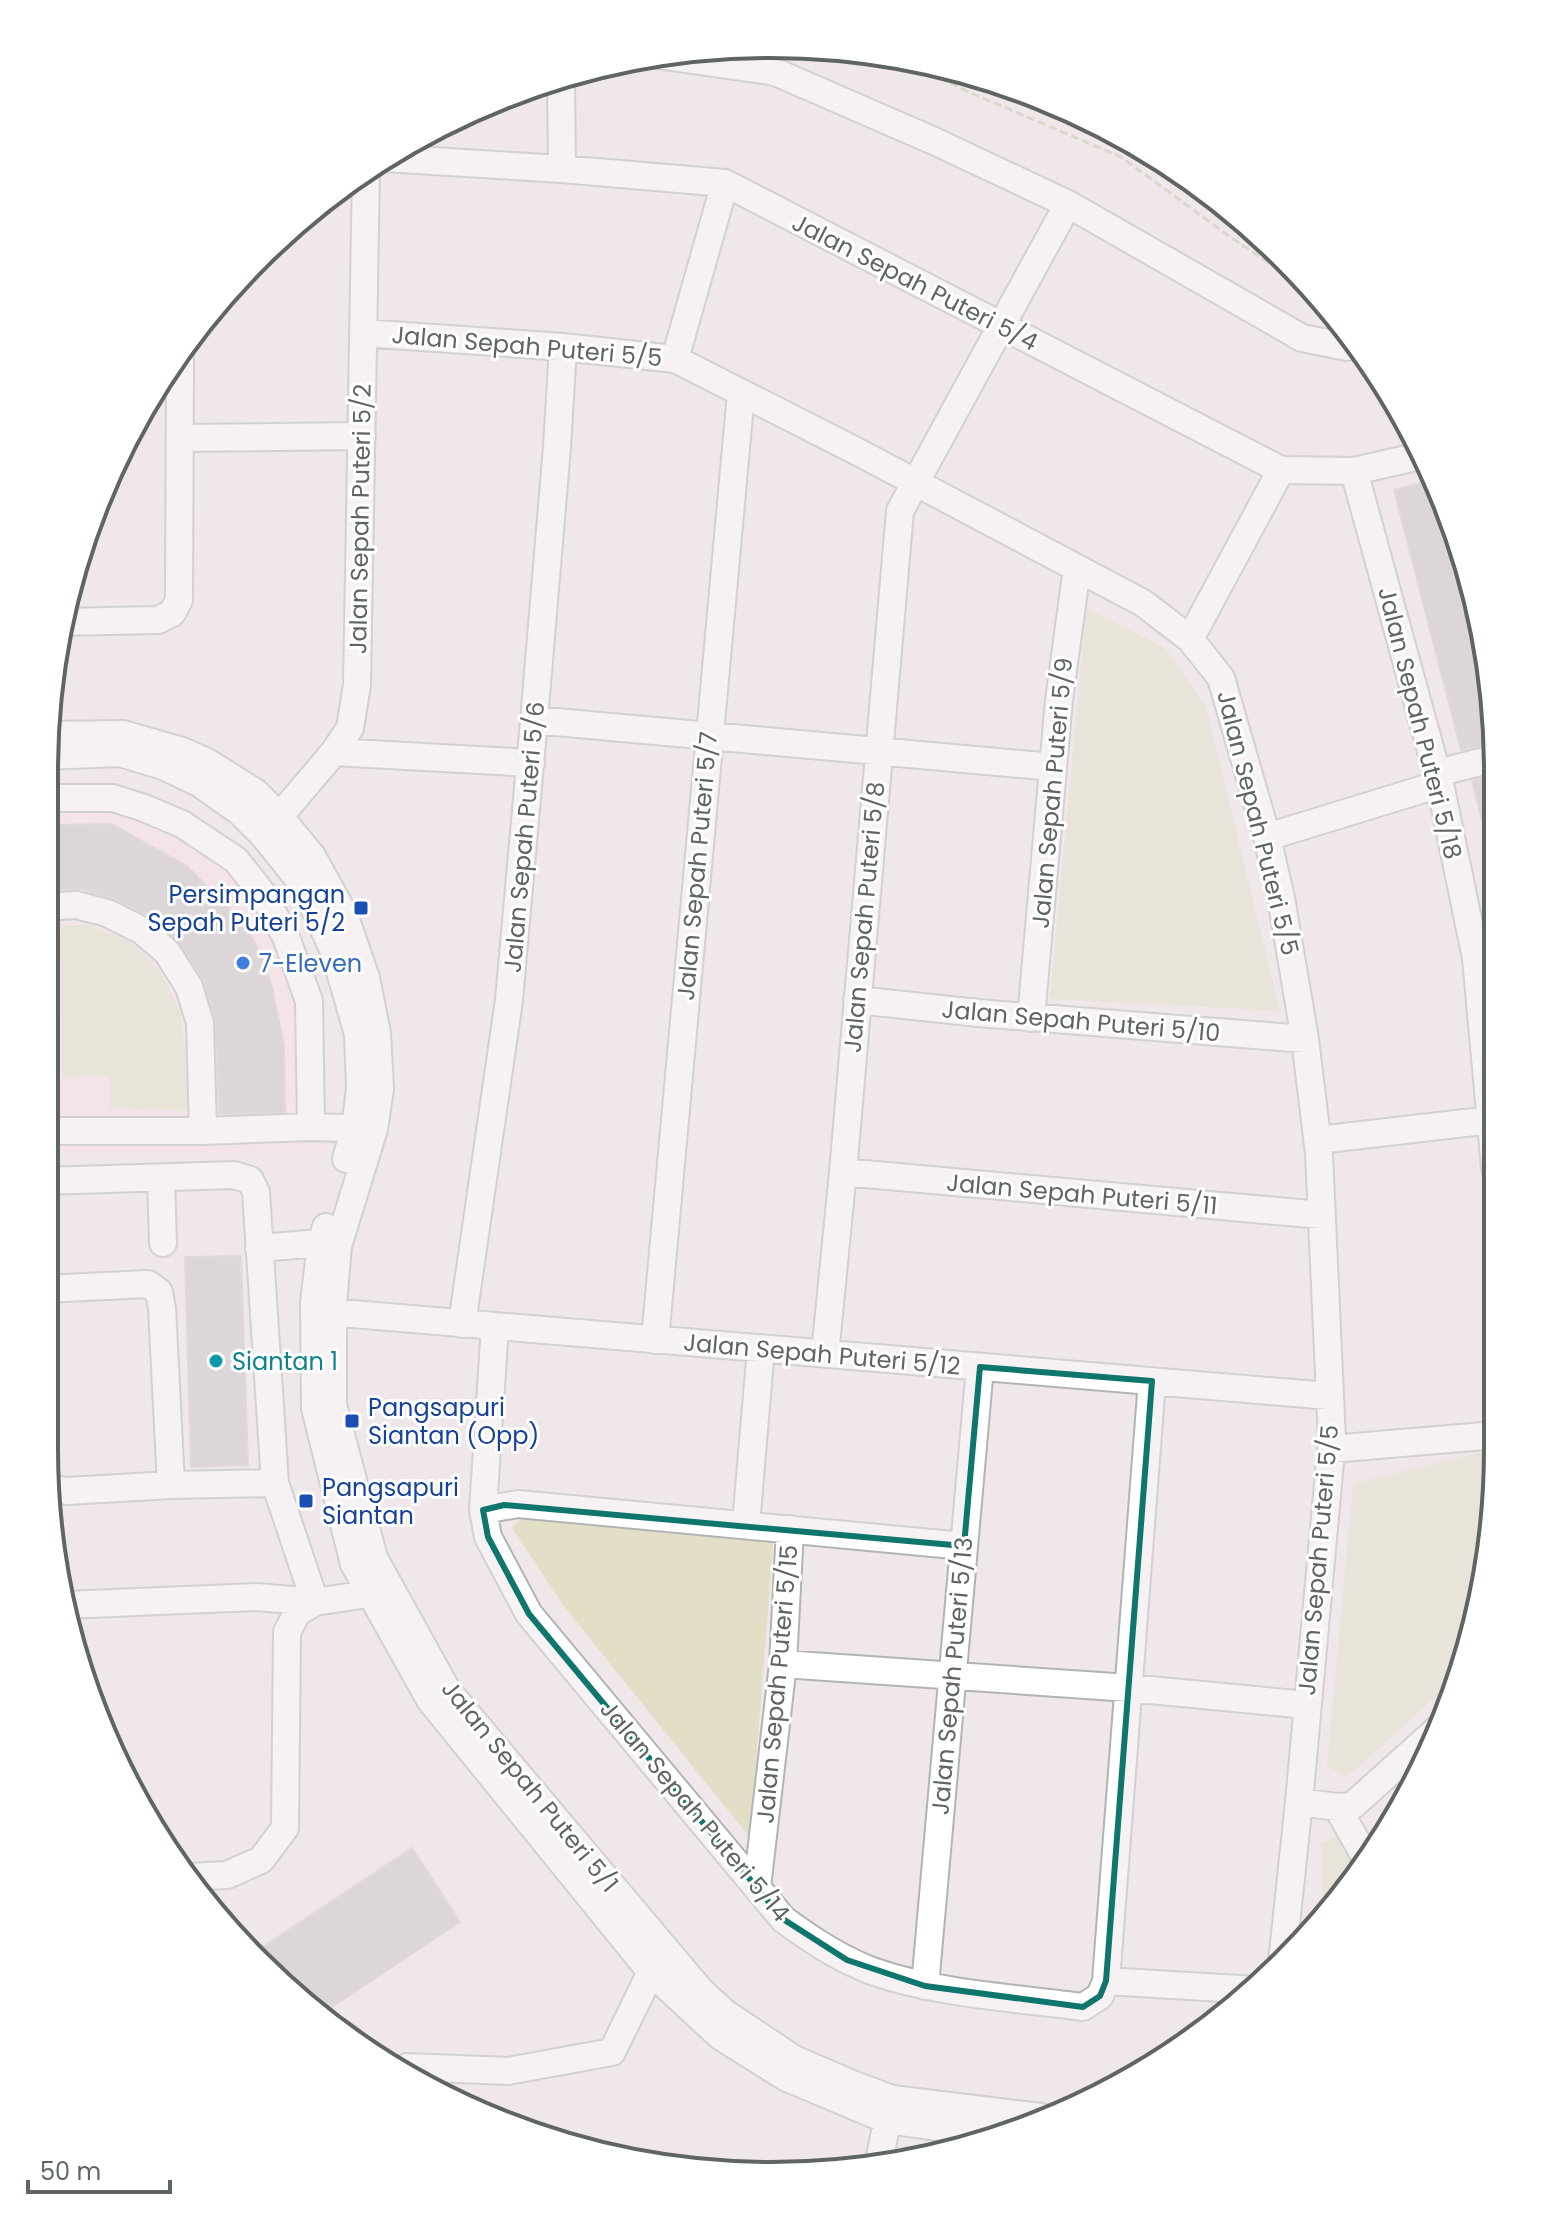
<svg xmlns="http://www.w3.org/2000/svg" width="1542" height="2220" font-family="Poppins,sans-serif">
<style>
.commercial{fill:#fae1ea}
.green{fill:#e3dfc7}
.building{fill:#c7c2c4;stroke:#d3c6cc;stroke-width:2}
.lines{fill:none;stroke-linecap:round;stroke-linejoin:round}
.minor-casing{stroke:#b0b5b3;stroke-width:30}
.path{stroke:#c1c6a3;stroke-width:3;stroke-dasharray:8 4;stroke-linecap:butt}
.minor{stroke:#fff;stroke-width:26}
.marked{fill:none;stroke:#0f766e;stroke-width:6;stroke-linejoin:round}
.transit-dot{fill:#1a4fb4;stroke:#fff;stroke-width:3}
.shop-dot{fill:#3f7fe0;stroke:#fff;stroke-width:3}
.culture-dot{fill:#0f9aa8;stroke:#fff;stroke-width:3}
.labels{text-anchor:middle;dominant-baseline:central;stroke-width:6;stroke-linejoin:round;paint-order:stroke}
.street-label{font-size:24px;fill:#5f6662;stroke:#fff}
.transit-label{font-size:24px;fill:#164399;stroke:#fff;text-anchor:start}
.shop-label{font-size:24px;fill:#366cbe;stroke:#fff;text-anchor:start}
.culture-label{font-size:24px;fill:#0d838f;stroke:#fff;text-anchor:start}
.rim{fill:none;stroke:#5f6662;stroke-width:4}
</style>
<rect width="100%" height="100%" fill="#efe7ea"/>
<path class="commercial" d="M44,779L124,787L198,815L249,865L289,926L323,1020L325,1153L44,1152Z"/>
<path class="green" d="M1086,608L1165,648L1206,707L1280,1011L1050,999Z
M61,925H91L132,943L162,974L180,1011L192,1111L110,1108L109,1076L62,1077Z
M1493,1449L1496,1453V1496L1473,1637L1459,1676L1347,1777L1327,1766L1353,1484Z
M526,1514L774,1535L750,1838L563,1605L512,1528Z
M1338,1835L1361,1870L1348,1891L1323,1918L1321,1844Z"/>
<path class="building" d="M1432,480L1492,676V743L1461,750L1394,490Z
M1492,775L1493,839H1487L1472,781Z
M112,824L187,866L243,922L260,952L272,987L284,1046L285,1112L219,1114L215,1019L203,979L177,940L148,916L114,899L80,889L56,890L53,825Z
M241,1256L248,1465L191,1467L185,1257Z
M412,1848L460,1922L321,2014L292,1996L254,1953Z"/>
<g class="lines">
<g class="minor-casing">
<path id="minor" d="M657,55L770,71L780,74L934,141L1068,204L1302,338L1347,347L1354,346
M561,77L562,169
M384,158L562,169L725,183L1281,470L1354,471L1425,455
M363,333L563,347L675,359L860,453L1143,603L1190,639L1221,678L1267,837L1281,898L1305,1039L1319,1154L1332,1440L1299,1802L1282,1962
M675,359L725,183
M180,438L362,436
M1354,471L1440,784L1476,958L1495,1168
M61,622L158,620L172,613L179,600L180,360
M1190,639L1281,470
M534,720L1053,767
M48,735L123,734L182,751L207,762L255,792L279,816L312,856L344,914L366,978L377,1033L380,1089L374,1129L338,1246L333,1304V1405L374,1558L447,1690L700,1990L725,2013L794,2059L852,2084L892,2099L1041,2117
M334,752L531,763
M45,756L120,753L163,766L199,783L240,812L263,835L304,886L334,951L358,1034L360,1089L355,1128L346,1159
M1437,773L1492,759
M44,798H113L144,808L182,824L236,860L262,893L286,937L309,1001L311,1127
M268,830L334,752L350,728L357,685L366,171
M1267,837L1440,784
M44,907L76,905L107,913L141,930L167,952L189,987L200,1023L203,1131
M857,1000L978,1013L1305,1039
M1031,1018L1059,700L1077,568
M44,1131H203L311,1127L372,1129
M1318,1140L1491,1120
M843,1172L1321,1215
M161,1178L163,1243
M44,1181L234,1175L250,1180L256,1192L275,1483L315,1602L257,1597L65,1605
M326,1227L321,1243L314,1303L315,1408L354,1564L430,1700L651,1972L720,2036L785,2077L887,2120L985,2134
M259,1248L321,1243
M44,1289L148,1284L159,1292L162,1308L171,1485
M317,1311L1329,1396
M462,1324L509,1000L534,720L557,447L563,347
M655,1340L741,393
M825,1354L843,1172L900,511L1068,204
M1331,1449L1496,1435
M49,1488L67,1491L171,1485L275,1483
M483,1510L495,1326
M746,1524L761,1348
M964,1546L518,1504L483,1510L488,1537L529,1614L783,1919C811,1940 841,1960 875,1972C939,1994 1016,1998 1083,2007L1100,1996L1106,1981L1152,1381
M783,1664L1129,1688L1307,1705
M1299,1802L1337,1807L1352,1806L1439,1728
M1337,1807L1367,1860
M188,1877L227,1875L261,1860L285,1828L287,1632L297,1613L315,1602L387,1591
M757,1887L783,1664L790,1529
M1106,1981L1255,1990
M925,1986L980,1367
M407,2067L508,2071L612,2052L651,1972
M878,2166L891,2103"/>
</g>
<path class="path" d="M908,60L964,90L1121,157L1229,236L1276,268L1301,277"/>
<use href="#minor" class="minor"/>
</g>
<path d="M0 0H1542V2220H0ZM980,1367L1152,1381L1106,1981L1100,1996L1083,2007L925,1986L847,1960L783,1919L529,1614L488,1537L483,1510L504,1505L964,1546Z" fill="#efe7ea" fill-opacity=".55" fill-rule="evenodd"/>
<path class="marked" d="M980,1367L1152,1381L1106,1981L1100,1996L1083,2007L925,1986L847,1960L783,1919L529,1614L488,1537L483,1510L504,1505L964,1546Z"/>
<g class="transit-dot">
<rect x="353" y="900" width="16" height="16" rx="4"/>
<rect x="344" y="1413" width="16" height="16" rx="4"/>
<rect x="298" y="1493" width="16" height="16" rx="4"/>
</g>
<circle class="shop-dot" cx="243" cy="963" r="8"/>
<circle class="culture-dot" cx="216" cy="1361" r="8"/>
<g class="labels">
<g class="street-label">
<text transform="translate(915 282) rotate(27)">Jalan Sepah Puteri 5/4</text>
<text transform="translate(527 346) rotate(5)">Jalan Sepah Puteri 5/5</text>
<text transform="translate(360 519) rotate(-89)">Jalan Sepah Puteri 5/2</text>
<text transform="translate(1420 723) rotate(76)">Jalan Sepah Puteri 5/18</text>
<text transform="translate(1052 793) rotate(-85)">Jalan Sepah Puteri 5/9</text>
<text transform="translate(1258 823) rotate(76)">Jalan Sepah Puteri 5/5</text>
<text transform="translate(524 837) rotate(-85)">Jalan Sepah Puteri 5/6</text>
<text transform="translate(697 866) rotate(-85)">Jalan Sepah Puteri 5/7</text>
<text transform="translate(864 917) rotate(-85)">Jalan Sepah Puteri 5/8</text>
<text transform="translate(1081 1021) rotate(5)">Jalan Sepah Puteri 5/10</text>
<text transform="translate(1082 1194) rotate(5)">Jalan Sepah Puteri 5/11</text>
<text transform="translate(822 1354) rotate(5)">Jalan Sepah Puteri 5/12</text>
<text transform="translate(1318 1560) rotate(-85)">Jalan Sepah Puteri 5/5</text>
<text transform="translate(952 1676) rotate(-85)">Jalan Sepah Puteri 5/13</text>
<text transform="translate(777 1684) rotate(-85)">Jalan Sepah Puteri 5/15</text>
<text transform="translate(530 1786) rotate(51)">Jalan Sepah Puteri 5/1</text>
<text transform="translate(695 1811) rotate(50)">Jalan Sepah Puteri 5/14</text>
</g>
<g class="transit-label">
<text x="345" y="894" text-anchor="end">Persimpangan<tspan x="345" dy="28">Sepah Puteri 5/2</tspan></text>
<text x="368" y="1407">Pangsapuri<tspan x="368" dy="28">Siantan (Opp)</tspan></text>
<text x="322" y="1487">Pangsapuri<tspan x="322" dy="28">Siantan</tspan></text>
</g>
<g class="shop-label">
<text x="259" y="963">7-Eleven</text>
</g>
<g class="culture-label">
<text x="232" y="1361">Siantan 1</text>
</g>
</g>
<path d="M0 0H1542V2220H0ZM771 58H771A713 713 0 0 1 1484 771V1449A713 713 0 0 1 771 2162H771A713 713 0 0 1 58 1449V771A713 713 0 0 1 771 58Z" fill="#fff" fill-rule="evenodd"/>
<path class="rim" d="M771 58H771A713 713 0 0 1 1484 771V1449A713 713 0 0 1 771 2162H771A713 713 0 0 1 58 1449V771A713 713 0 0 1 771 58Z"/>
<path d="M28 2180v12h142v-12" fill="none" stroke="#5f6662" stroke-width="4"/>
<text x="40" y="2180" font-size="24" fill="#5f6662" stroke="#ffffff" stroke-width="6" paint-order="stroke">50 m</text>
</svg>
